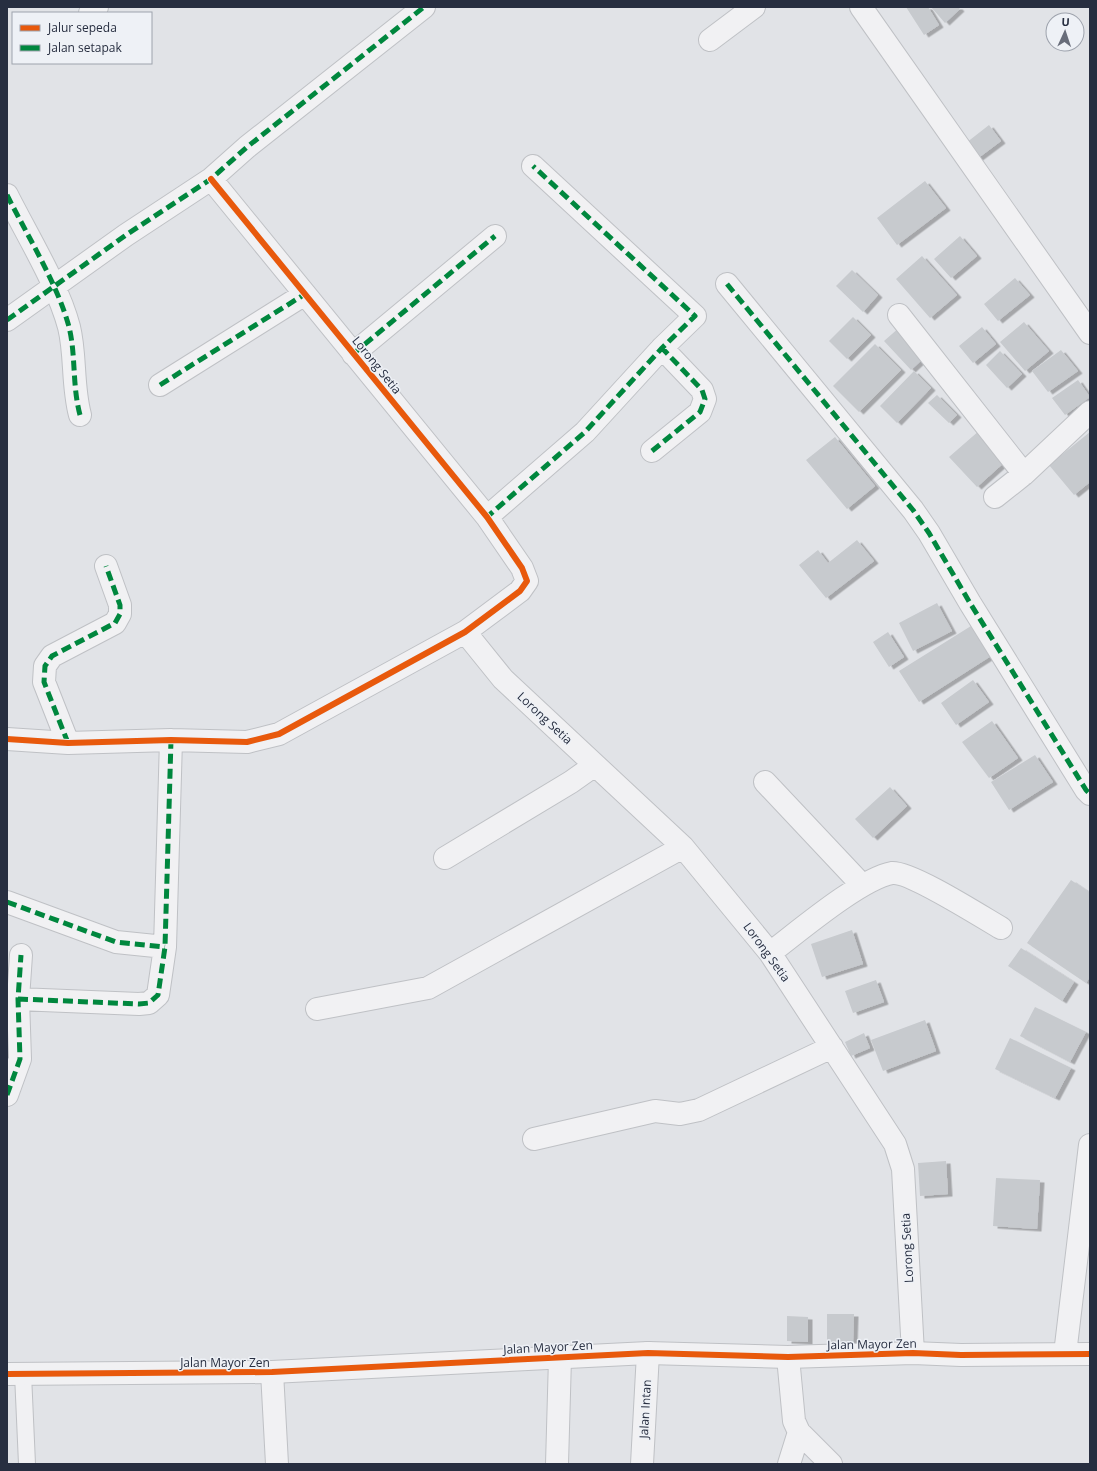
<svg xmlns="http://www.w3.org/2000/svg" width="1097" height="1471" font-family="'Open Sans',sans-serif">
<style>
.building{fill:#c7cace;filter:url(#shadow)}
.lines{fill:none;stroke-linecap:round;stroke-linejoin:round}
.service-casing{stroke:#bfc1c5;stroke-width:18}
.minor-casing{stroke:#bfc1c5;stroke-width:24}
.tertiary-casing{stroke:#bfc1c5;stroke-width:24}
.service{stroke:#f1f1f3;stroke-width:16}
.minor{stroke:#f1f1f3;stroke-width:22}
.tertiary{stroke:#f1f1f3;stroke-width:22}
.quiet{stroke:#00873e;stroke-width:5;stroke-dasharray:10 5;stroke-linecap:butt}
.cycleway-casing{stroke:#eef1f6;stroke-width:8}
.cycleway{stroke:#e8590c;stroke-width:6}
.labels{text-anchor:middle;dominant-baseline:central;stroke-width:3;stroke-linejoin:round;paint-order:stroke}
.street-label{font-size:12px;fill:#272e40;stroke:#eef1f6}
</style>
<defs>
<filter id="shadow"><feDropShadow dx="4.5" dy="2.5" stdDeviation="0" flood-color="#0004"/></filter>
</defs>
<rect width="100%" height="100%" fill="#e1e3e7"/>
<path class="building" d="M906,7H928L939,25L924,35Z
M931,7H958L960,9L945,23Z
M989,125L1001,141L977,159L966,143Z
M925,181L946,208L897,245L877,218Z
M960,236L977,256L951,278L934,259Z
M922,256L957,295L930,318L896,279Z
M852,270L878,295L863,312L836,286Z
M1015,278L1030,295L998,321L984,304Z
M853,317L871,335L847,359L829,341Z
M1024,322L1049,351L1025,371L1000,342Z
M900,327L926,356L911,370L884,341Z
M982,327L996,344L973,363L959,346Z
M875,344L901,370L859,412L833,386Z
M1061,350L1078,371L1048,392L1032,371Z
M1000,351L1022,374L1007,388L986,365Z
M914,371L931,388L897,423L880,406Z
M1078,380L1090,397L1065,415L1052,398Z
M937,395L957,415L949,423L928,403Z
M980,430L1007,460L977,487L949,457Z
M1090,432V482L1074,495L1049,465Z
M835,437L875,486L847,509L806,460Z
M857,540L874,561L826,598L799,565L818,550L828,563Z
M937,603L952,631L913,651L899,623Z
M971,626L991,656L919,702L899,671Z
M888,632L904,657L889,667L873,642Z
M973,680L989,702L956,725L941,703Z
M992,721L1018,758L989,778L962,742Z
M1035,755L1053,782L1009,810L991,782Z
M890,787L907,806L873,838L855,819Z
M1071,880L1090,893V977L1086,983L1027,943Z
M852,930L863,964L822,977L811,944Z
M1021,948L1074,982L1062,1001L1008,966Z
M876,980L884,1002L853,1013L845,991Z
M1035,1007L1086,1032L1070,1062L1020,1036Z
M925,1020L936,1051L883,1071L871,1040Z
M864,1033L870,1048L851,1056L845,1042Z
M1010,1038L1071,1068L1055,1098L995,1069Z
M946,1161L948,1194L920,1196L918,1163Z
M996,1178L1040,1180L1037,1229L993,1226Z
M827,1314H854L853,1343H827Z
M787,1316L808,1317V1342L787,1341Z"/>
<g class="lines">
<g class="service-casing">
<path id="service" d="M23,1374L27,1464"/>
</g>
<g class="minor-casing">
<path id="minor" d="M861,7L1090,333
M90,13L97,7
M710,40L754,7
M7,195C27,235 58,285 69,327C76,355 72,385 80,415
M727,284L913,510L929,533L970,603L1086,790L1090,794
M899,315L1024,474
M7,320L126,235L211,179L247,147L424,7
M353,354L495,236
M160,385L305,294
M652,451L700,412L705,399L702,390L662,348
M995,497L1024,474L1090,412
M487,517L585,432L662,348L695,316L533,166
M465,632L503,679L683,847L770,953L895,1144L903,1169L913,1353
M7,739L68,743L171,740L247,742L279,734L465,632L520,591L527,581L522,568L487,517L211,179
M68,743L44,682L45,666L52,656L115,623L120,614V605L106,566
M765,782L862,885
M445,858L571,782L595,765
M7,902L116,942L165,947
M770,953C798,932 860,879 892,873C910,871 982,917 1001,928
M18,999L139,1004L149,1003L158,995L165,947L171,740
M317,1009L428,988L683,847
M7,1095L20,1059L18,999L21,955
M534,1139L655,1111L680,1114L699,1110L832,1047
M788,1357L794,1421L799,1432L831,1464
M272,1372L277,1464
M557,1464L560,1358
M642,1464L648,1353
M789,1464L799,1432"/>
</g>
<g class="tertiary-casing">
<path id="tertiary" d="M1065,1354L1090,1145
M7,1374L272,1372L648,1353L788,1357L913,1353L961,1355L1090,1354"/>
</g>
<use href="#service" class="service"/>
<use href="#minor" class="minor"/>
<use href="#tertiary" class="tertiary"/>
<path class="quiet" d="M7,195C27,235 58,285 69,327C76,355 72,385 80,415
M727,284L913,510L929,533L970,603L1086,790L1090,794
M7,320L126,235L211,179L247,147L424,7
M353,354L495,236
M160,385L305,294
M652,451L700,412L705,399L702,390L662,348
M486,515L487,517L585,432L662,348L695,316L533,166
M68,743L44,682L45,666L52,656L115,623L120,614V605L106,566
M7,902L116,942L165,947
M18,999L139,1004L149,1003L158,995L165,947L171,740
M7,1095L20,1059L18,999L21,955"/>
<g class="cycleway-casing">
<path id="cycleway" d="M7,739L68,743L171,740L247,742L279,734L465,632L520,591L527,581L522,568L487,517L211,179
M7,1374L272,1372L648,1353L788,1357L913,1353L961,1355L1090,1354"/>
</g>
<use href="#cycleway" class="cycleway"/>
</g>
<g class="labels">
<g class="street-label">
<text transform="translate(377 365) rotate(51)">Lorong Setia</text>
<text transform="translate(545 718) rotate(43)">Lorong Setia</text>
<text transform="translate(767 952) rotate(54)">Lorong Setia</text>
<text transform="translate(907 1248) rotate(-93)">Lorong Setia</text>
<text transform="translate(872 1344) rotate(-1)">Jalan Mayor Zen</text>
<text transform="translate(548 1347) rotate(-3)">Jalan Mayor Zen</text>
<text x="225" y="1362">Jalan Mayor Zen</text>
<text transform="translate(645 1409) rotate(-87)">Jalan Intan</text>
</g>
</g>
<rect width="1097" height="1471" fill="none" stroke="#272e40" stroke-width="16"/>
<rect x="12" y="12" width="140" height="52" fill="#eef1f6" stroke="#9ea3ad"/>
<rect x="20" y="25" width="20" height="6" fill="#e8590c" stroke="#9ea3ad"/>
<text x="48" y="32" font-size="12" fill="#272e40">Jalur sepeda</text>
<rect x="20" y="45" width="20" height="6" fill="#00873e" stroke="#9ea3ad"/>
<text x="48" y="52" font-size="12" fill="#272e40">Jalan setapak</text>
<g transform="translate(1065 32) rotate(3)"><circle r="19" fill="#eef1f6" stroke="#9ea3ad"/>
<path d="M0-3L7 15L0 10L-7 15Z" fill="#686d7a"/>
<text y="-6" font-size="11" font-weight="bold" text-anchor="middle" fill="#272e40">U</text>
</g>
</svg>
